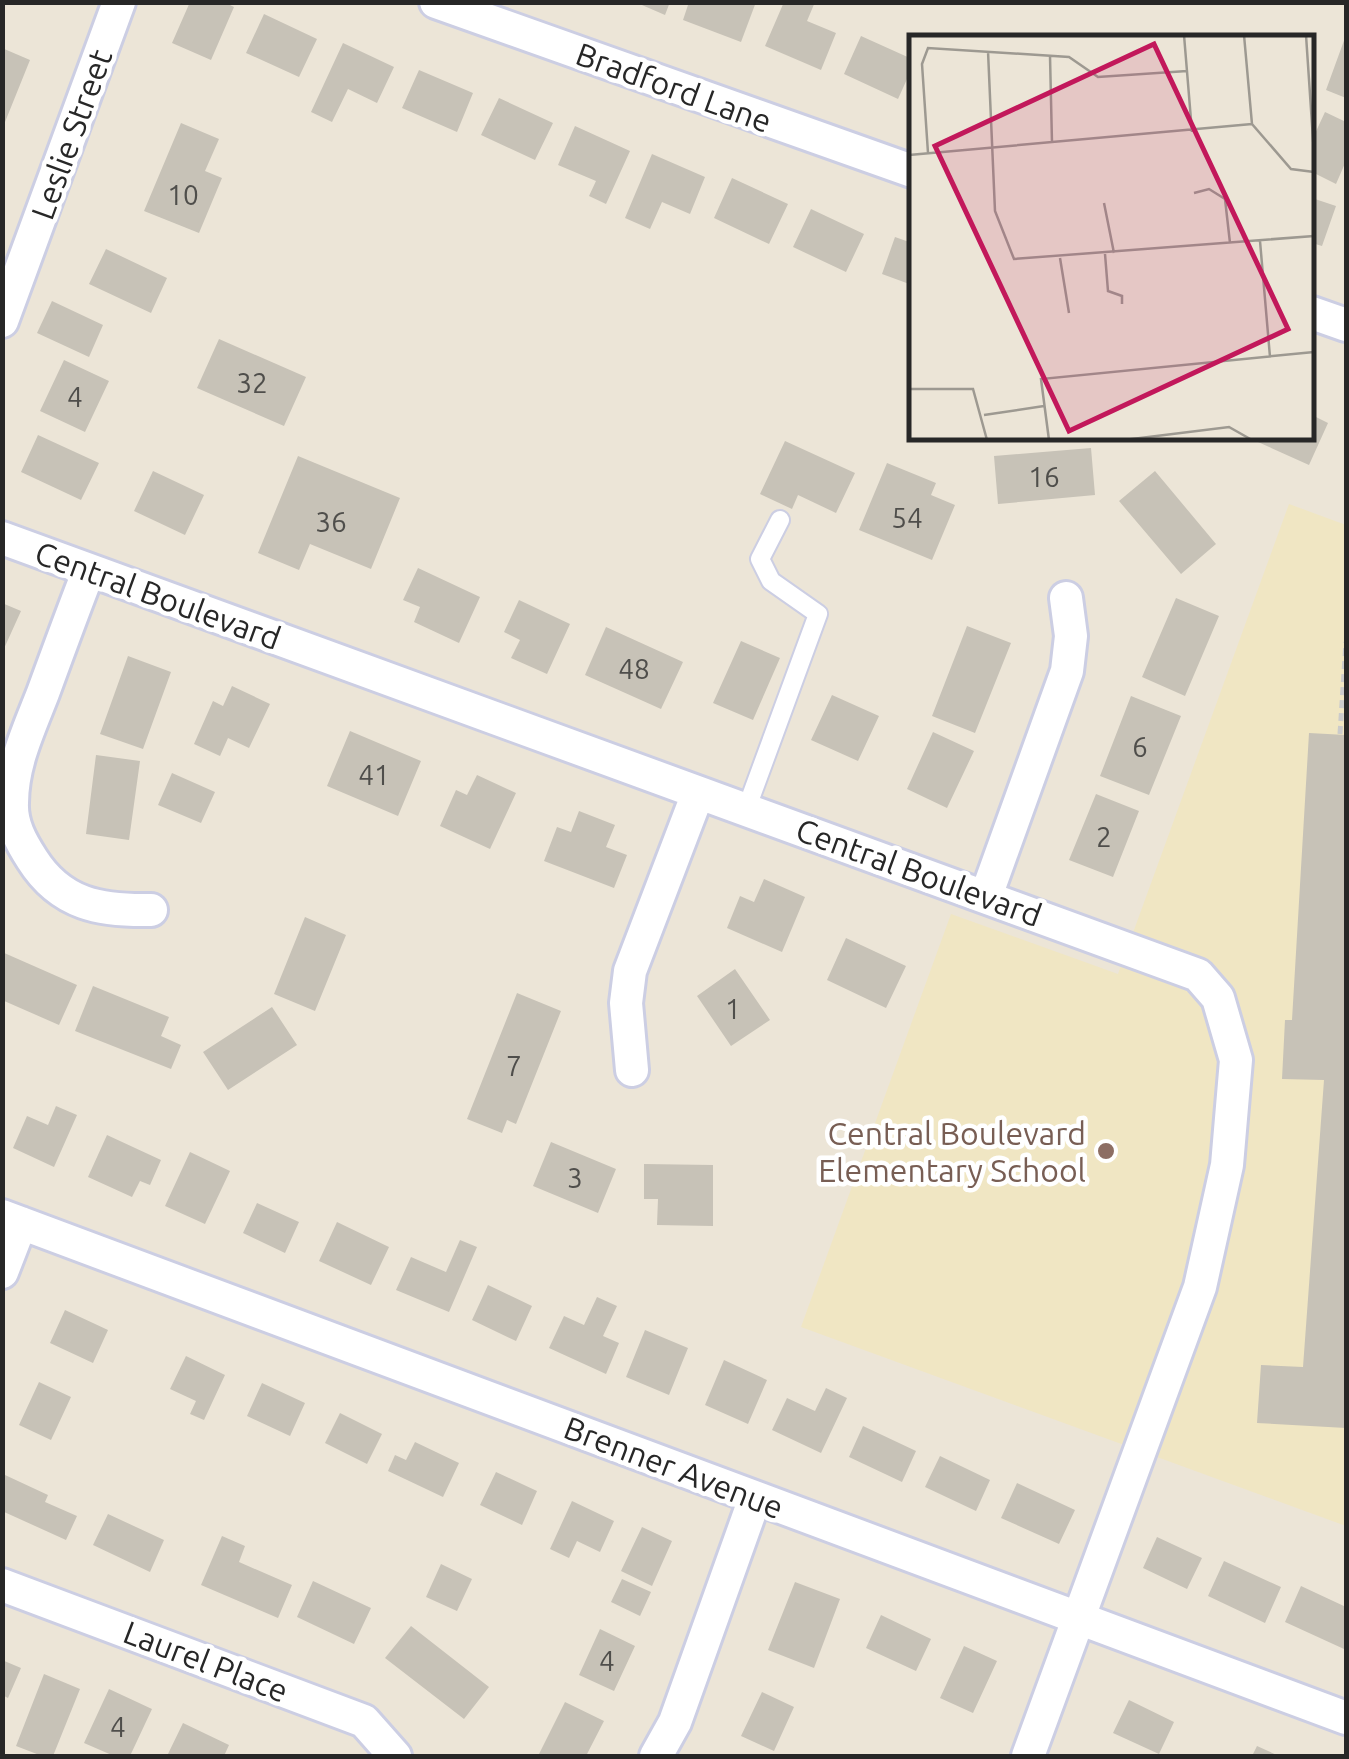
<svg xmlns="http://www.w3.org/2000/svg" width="1349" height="1759" font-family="Ubuntu,sans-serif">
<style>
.education{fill:#f0e6c3}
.building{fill:#c7c2b7}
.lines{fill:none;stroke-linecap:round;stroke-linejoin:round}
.lane-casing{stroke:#cccee3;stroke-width:22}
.street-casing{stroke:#cccee3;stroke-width:38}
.path{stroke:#cbcbcb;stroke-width:5;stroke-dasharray:8 5;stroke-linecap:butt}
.lane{stroke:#fff;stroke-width:18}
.street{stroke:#fff;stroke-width:32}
.education-dot{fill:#8d6e63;stroke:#fff;stroke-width:4}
.labels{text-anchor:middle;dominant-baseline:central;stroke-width:9;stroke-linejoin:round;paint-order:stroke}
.number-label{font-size:28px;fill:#4f4e4b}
.street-label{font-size:32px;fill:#272727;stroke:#fff}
.education-label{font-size:32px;fill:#785e54;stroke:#fff;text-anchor:end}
.inset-road{fill:none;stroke:#9d9991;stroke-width:2.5}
.view{fill:#c2185b;fill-opacity:0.15;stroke:#c2185b;stroke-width:5}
.inset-edge{fill:none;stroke:#272727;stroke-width:5}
</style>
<rect width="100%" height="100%" fill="#ece5d7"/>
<path class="education" d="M1289,504L1346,525V1526L801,1327L951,914L1118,974Z"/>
<path class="building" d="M190,2H224L234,7L211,60L172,43Z
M635,2H670L665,15Z
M689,2H756L741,42L683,20Z
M784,2H815L807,21L836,33L821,70L765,46Z
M264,14L317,39L299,77L246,53Z
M1346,35V98L1326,90Z
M861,36L912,59V68L898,99L844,74Z
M343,43L394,67L377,103L348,89L332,122L311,112Z
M2,48L30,60L3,127H2Z
M419,70L473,93L457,132L402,108Z
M499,98L553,123L535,160L481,135Z
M1325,112L1346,122V161L1336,184L1312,172V140Z
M181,123L219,139L205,171L222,178L199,233L144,211Z
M575,126L630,151L606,204L589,196L596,181L558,165Z
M652,154L705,177L690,214L662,202L650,229L625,218Z
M732,178L788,204L769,244L714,218Z
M1312,198L1336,206L1322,246L1312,243Z
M811,209L864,234L846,272L793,247Z
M895,237L912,243V285L882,274Z
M106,249L167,278L151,313L89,284Z
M52,301L103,325L89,357L37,333Z
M219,339L306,377L284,426L197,388Z
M64,360L109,381L85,432L40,411Z
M1312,415L1328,423L1309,465L1249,438H1312Z
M38,435L99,463L81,500L21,472Z
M785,441L855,473L836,513L798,495L792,509L760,494Z
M1091,448L1095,495L998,504L994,456Z
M298,456L400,498L371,569L310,544L299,570L258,553Z
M887,463L936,483L931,495L955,505L932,560L859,530Z
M153,471L204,495L185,535L134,511Z
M1155,471L1216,544L1181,574L1119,501Z
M418,568L480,597L459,643L414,622L420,607L403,600Z
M1176,598L1219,616L1185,696L1142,677Z
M519,600L570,624L547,674L511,658L520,640L504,632Z
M2,603L21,611L2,653Z
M967,626L1011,643L975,733L932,716Z
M606,627L683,662L661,709L585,675Z
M741,641L780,658L753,720L713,703Z
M128,656L171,672L143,749L100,734Z
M232,686L270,704L249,748L228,738L220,756L194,744L213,701L223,706Z
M832,695L879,716L858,761L811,740Z
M1131,696L1181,716L1149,795L1100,776Z
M350,731L421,761L398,816L327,786Z
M933,732L974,751L947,808L907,789Z
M1309,733L1346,735V1428L1257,1423L1261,1365L1303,1367L1324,1080L1282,1079L1285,1020H1292Z
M96,755L140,761L129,840L86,834Z
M172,773L215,792L201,823L158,805Z
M477,775L516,793L490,849L440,826L456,790L467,795Z
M1096,794L1139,811L1113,877L1069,860Z
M579,811L615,825L606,847L627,855L614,888L544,861L557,827L571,832Z
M764,879L805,897L782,952L727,928L740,896L754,902Z
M305,917L346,935L315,1011L274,994Z
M846,938L906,966L886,1008L827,980Z
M2,952L77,985L59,1025L2,1000Z
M735,969L770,1020L731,1046L697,996Z
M93,986L169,1017L161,1036L181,1045L171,1069L75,1031Z
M517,993L561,1011L516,1124L507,1120L502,1133L467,1119Z
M272,1007L297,1045L228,1090L203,1052Z
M56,1106L77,1115L54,1167L13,1148L27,1116L48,1125Z
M107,1135L161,1160L150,1185L140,1181L132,1197L88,1177Z
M551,1142L616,1169L598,1213L533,1186Z
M190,1152L230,1171L205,1224L165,1206Z
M644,1164L713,1165V1226L657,1225L658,1199H644Z
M257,1203L299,1222L285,1253L243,1233Z
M337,1222L389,1247L371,1285L319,1261Z
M460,1240L477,1247L449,1312L396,1290L411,1257L446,1272Z
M488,1285L532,1306L516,1341L472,1320Z
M597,1297L617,1306L603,1336L619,1343L606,1374L549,1348L564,1316L584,1325Z
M65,1310L108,1330L93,1363L50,1343Z
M645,1330L688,1348L669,1395L626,1377Z
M186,1356L225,1375L204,1420L190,1414L196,1401L170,1389Z
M724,1360L767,1380L748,1424L705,1405Z
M39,1382L71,1397L51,1440L19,1425Z
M262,1383L305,1403L290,1436L247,1416Z
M826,1388L847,1398L821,1453L772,1430L787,1398L815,1411Z
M340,1413L382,1434L367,1464L325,1443Z
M863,1426L916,1451L902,1482L849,1457Z
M415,1442L459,1463L443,1497L388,1471L395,1455L406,1460Z
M940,1456L990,1480L976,1511L925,1487Z
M496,1472L537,1491L522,1525L480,1505Z
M5,1475L48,1495L45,1502L77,1516L66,1540L2,1511Z
M1017,1483L1075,1510L1059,1544L1001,1518Z
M572,1501L614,1521L600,1552L577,1541L569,1558L550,1549Z
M108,1514L164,1540L150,1572L93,1545Z
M642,1527L672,1541L652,1586L621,1571Z
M222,1536L245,1546L239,1562L292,1585L278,1618L201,1585Z
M1157,1537L1202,1558L1187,1589L1143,1568Z
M1224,1561L1281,1587L1265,1623L1208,1596Z
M441,1564L472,1579L457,1611L426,1597Z
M622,1579L651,1592L640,1616L611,1602Z
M313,1581L371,1608L354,1644L297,1617Z
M795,1582L840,1599L814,1668L768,1650Z
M1301,1586L1346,1607L1344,1649L1285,1622Z
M881,1615L931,1639L916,1671L866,1648Z
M411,1626L489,1687L464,1719L385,1658Z
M600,1629L635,1646L614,1691L579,1675Z
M964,1646L997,1661L973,1713L940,1698Z
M2,1660L21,1668L8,1698L2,1695Z
M44,1674L80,1689L53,1756H42L16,1746Z
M109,1689L152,1709L130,1756H114L84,1743Z
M762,1692L794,1707L774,1751L741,1736Z
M1129,1700L1174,1722L1159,1754L1113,1733Z
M565,1702L604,1721L586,1756H538Z
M183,1723L229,1745L224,1756H167Z
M1257,1746L1279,1756H1252Z"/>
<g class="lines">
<g class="lane-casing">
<path id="lane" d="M746,810L818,614L771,581L760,559L780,520"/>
</g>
<g class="street-casing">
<path id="street" d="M436,2L912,171
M1312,313L1346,325
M2,321L119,2
M2,538L1198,975L1218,998L1236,1060L1227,1165L1200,1287L1028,1756
M89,570C73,611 58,652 43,693C29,729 12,764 12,803C11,824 21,842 32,859C61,905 101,911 151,910
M986,896L1067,671L1071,636L1066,598
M632,1070L626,1003L630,971L698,793
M2,1216L1346,1718
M2,1272L21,1223
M2,1585L364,1721L395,1756
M656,1756L675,1722L755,1498"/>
</g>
<path class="path" d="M1340,734L1346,642"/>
<use href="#lane" class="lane"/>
<use href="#street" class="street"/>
</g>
<circle class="education-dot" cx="1106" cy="1151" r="10"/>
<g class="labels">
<g class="number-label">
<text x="183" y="194">10</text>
<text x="252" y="382">32</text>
<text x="75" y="396">4</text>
<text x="1044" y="476">16</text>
<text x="907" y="517">54</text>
<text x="331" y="521">36</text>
<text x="634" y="668">48</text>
<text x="1140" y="746">6</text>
<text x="374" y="774">41</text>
<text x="1104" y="836">2</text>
<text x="733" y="1008">1</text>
<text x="514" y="1065">7</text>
<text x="575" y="1177">3</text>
<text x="607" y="1660">4</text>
<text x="118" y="1726">4</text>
</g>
<g class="street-label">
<text transform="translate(674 87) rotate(20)">Bradford Lane</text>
<text transform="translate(71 134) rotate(-70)">Leslie Street</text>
<text transform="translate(158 595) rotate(20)">Central Boulevard</text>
<text transform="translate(919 872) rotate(20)">Central Boulevard</text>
<text transform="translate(674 1467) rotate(21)">Brenner Avenue</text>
<text transform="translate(206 1661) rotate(21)">Laurel Place</text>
</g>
<g class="education-label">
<text x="1086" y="1133">Central Boulevard<tspan x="1086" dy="37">Elementary School</tspan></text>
</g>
</g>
<g transform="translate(909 35)">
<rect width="405" height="405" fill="#ece5d7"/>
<path class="inset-road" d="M275,0L283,97M335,0L343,89L382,134L405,137M397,0L405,119M79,16L86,176L105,224L405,201M141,21L143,108M19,118L13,29L19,13L160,22L189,42L278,36M0,120L343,89M285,158L300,154L316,164L321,208M195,168L205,218M351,206L361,322M196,219L199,256L213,261V269M151,223L160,278M0,354H64L78,405M75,380L135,371M140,405L132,344L405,317M215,405L320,392L343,405"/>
<path class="view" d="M245,9L379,294L160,396L26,111Z"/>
<rect width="405" height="405" class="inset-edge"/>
</g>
<rect width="1349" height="1759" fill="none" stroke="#272727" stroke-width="10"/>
</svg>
